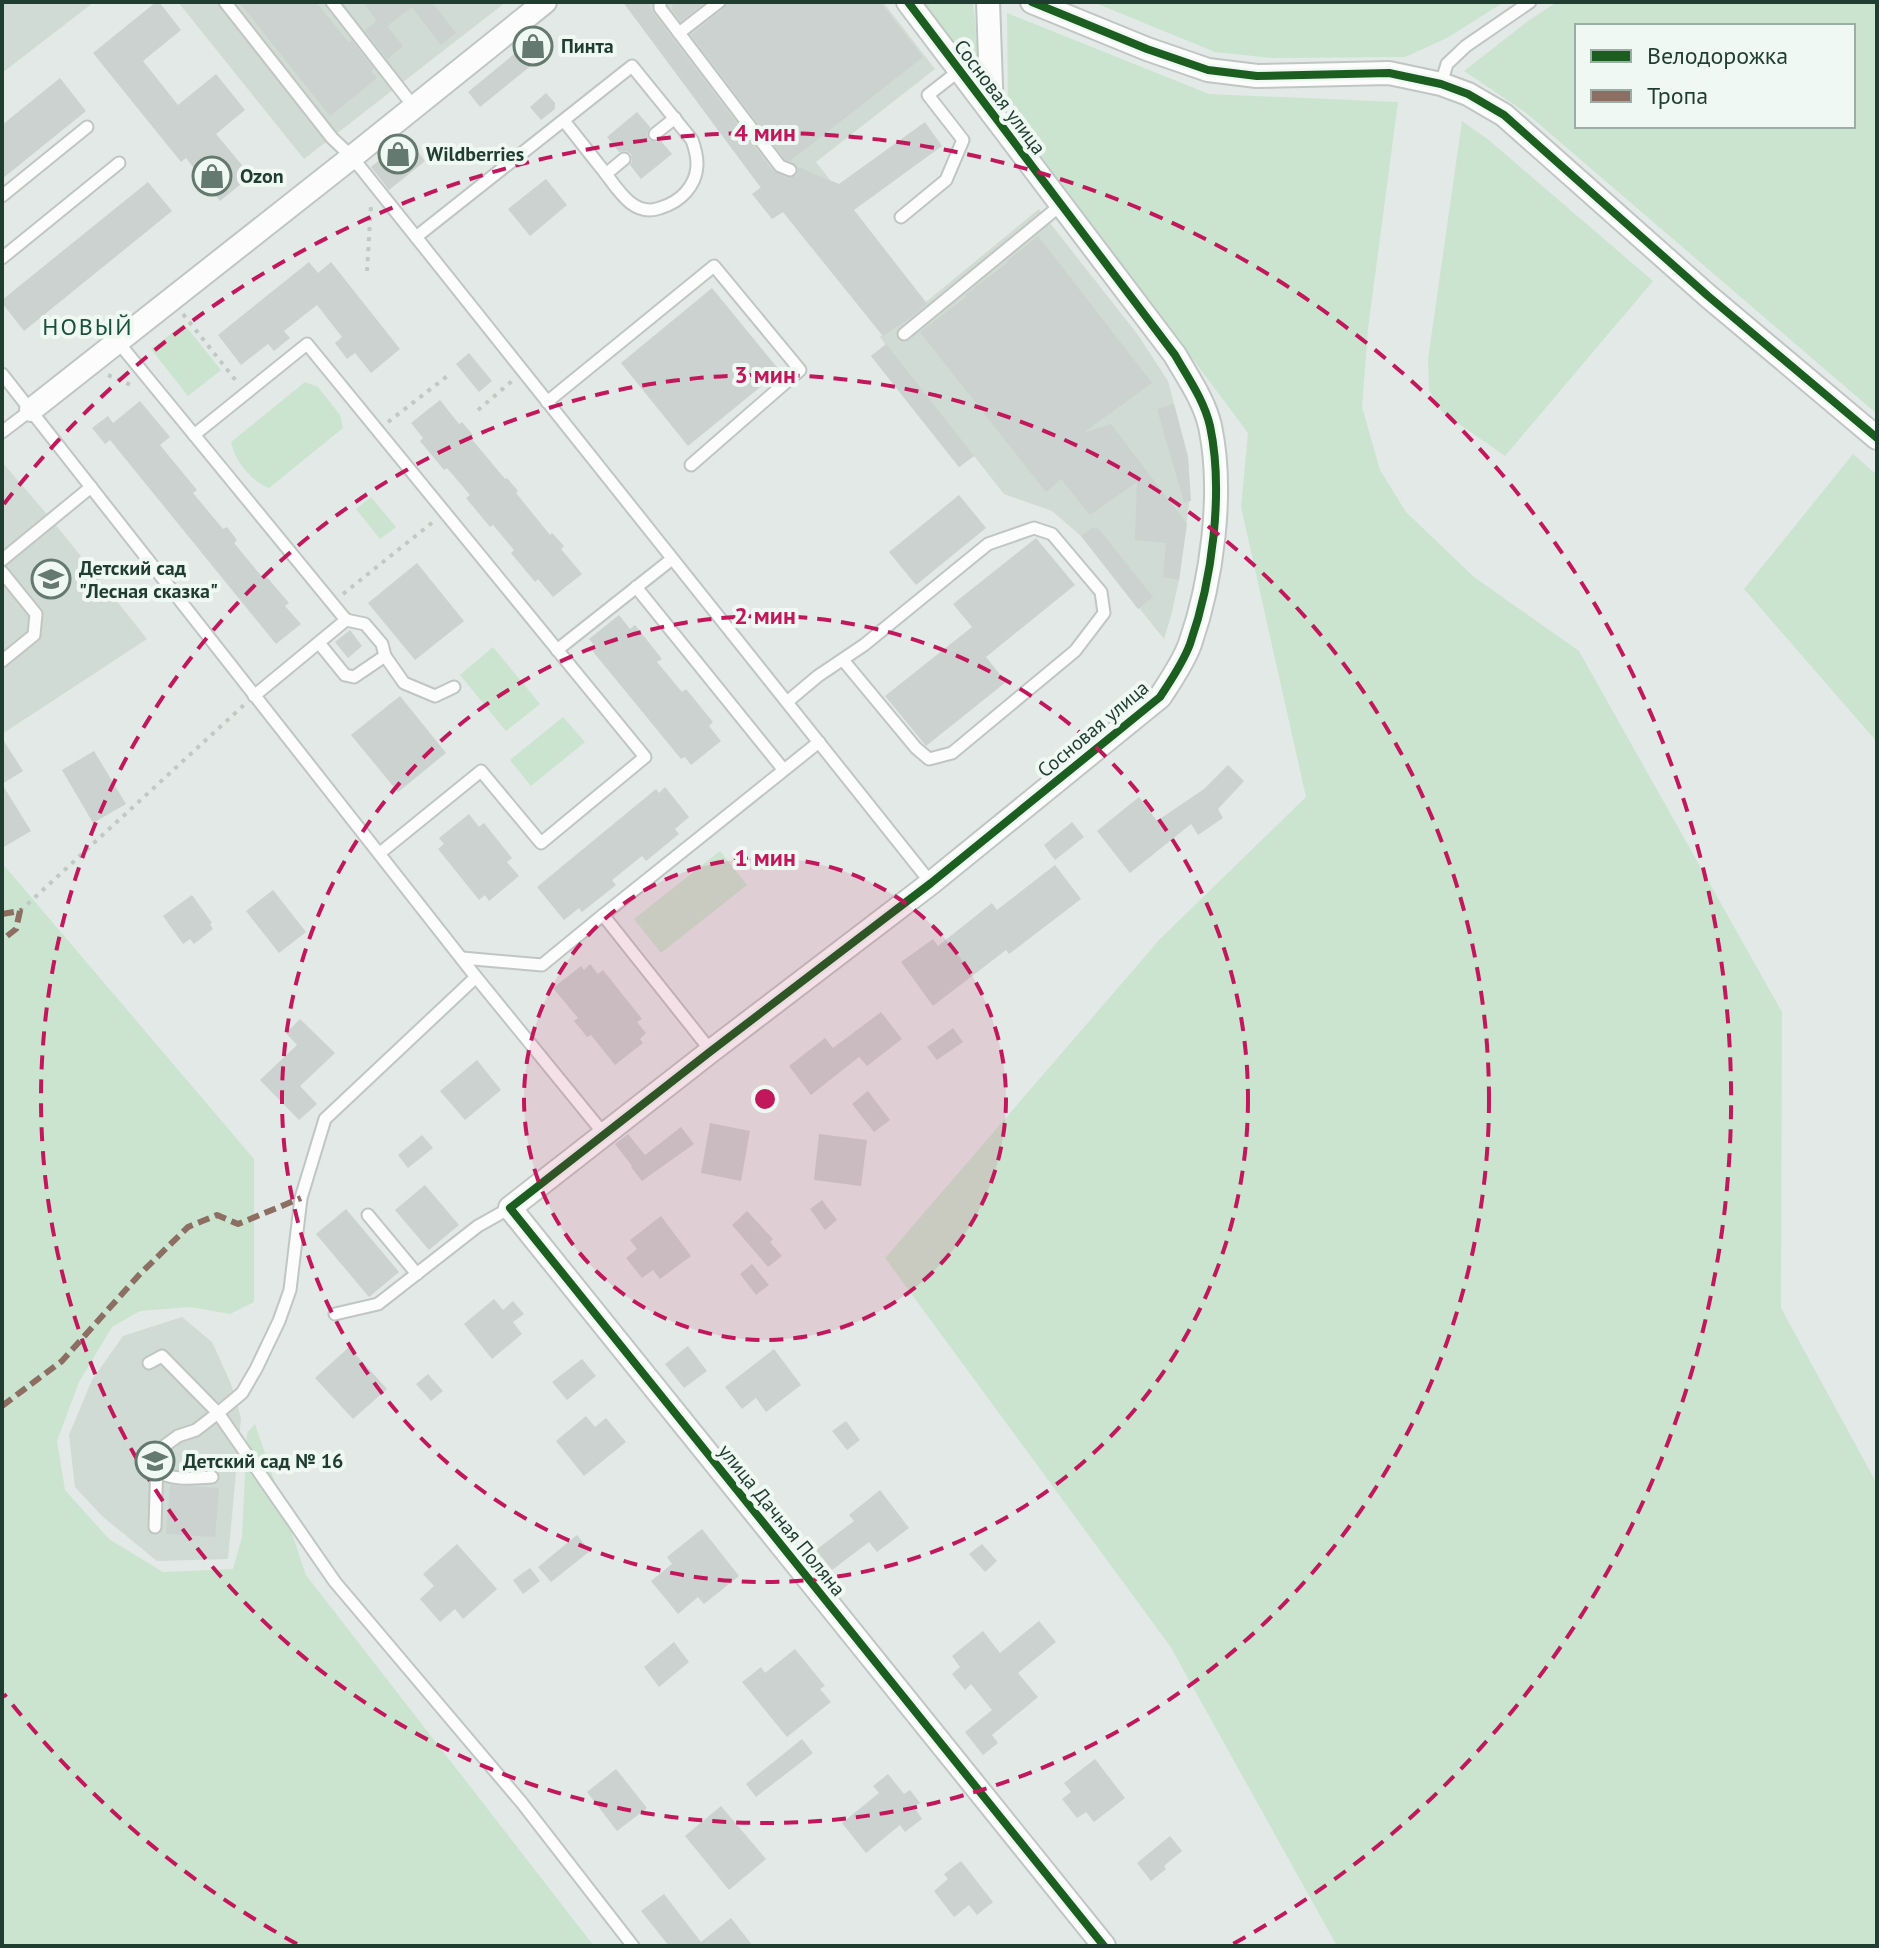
<svg xmlns="http://www.w3.org/2000/svg" width="1879" height="1948" font-family="'PT Sans',sans-serif">
<style>
.built{fill:#d0dbd5}
.green{fill:#cbe4cf;fill-rule:evenodd}
.building{fill:#cbd2cf}
.lines{fill:none;stroke-linecap:round;stroke-linejoin:round}
.service-casing{stroke:#c0c6c3;stroke-width:15}
.minor-casing{stroke:#c0c6c3;stroke-width:26}
.path{stroke:#c0c9c4;stroke-width:4;stroke-dasharray:4 6;stroke-linecap:butt}
.service{stroke:#fbfcfb;stroke-width:11}
.minor{stroke:#fbfcfb;stroke-width:22}
.quiet{stroke:#8d6e63;stroke-width:6;stroke-dasharray:12 6;stroke-linecap:butt}
.cycleway-casing{stroke:#f0f8f3;stroke-width:13}
.cycleway{stroke:#1b5e20;stroke-width:8}
.ring{fill:none;stroke:#c2185b;stroke-width:4;stroke-dasharray:14 10}
.labels{text-anchor:middle;stroke-width:8;stroke-linejoin:round;paint-order:stroke}
.poi-label{font-size:20px;font-weight:bold;fill:#1f3d31;stroke:#f0f8f3;text-anchor:start}
.street-label{font-size:20px;fill:#1f3d31;stroke:#f0f8f3}
.quarter-label{font-size:24px;letter-spacing:2px;fill:#1a513c;stroke:#f0f8f3}
.centre{fill:#c2185b;stroke:#f0f8f3;stroke-width:4}
.ring-label{font-size:24px;text-anchor:middle;font-weight:bold;fill:#c2185b;stroke:#f0f8f3;stroke-width:8;stroke-linejoin:round;paint-order:stroke}
</style>
<rect width="100%" height="100%" fill="#e3e9e6"/>
<g class="built">
<path d="M2,2H94L2,73Z"/>
<path d="M178,2H506L304,159Z"/>
<path d="M623,2H883L935,69L816,162L926,302L1039,209L1138,335L1168,381L1188,457L1190,496L1179,580L1171,616L1164,639L1081,536L1052,511L1004,494L974,456L959,467L871,356L886,345L880,337L882,335L783,212L752,194L761,187Z"/>
<path d="M2,462L51,519L147,639L2,734Z"/>
<path d="M182,1317L212,1342L231,1384L241,1418L228,1559L157,1561L102,1516L75,1487L69,1435L92,1380L123,1336Z"/>
</g>
<g class="green">
<path d="M917,2H973L982,90Z"/>
<path d="M1093,2H1504L1447,38L1405,57L1273,58L1215,52Z"/>
<path d="M1557,2H1877V414L1525,112L1464,71L1528,21ZM1577,26H1853V126H1577Z"/>
<path d="M1007,13L1209,94L1398,102L1368,329L1362,407L1380,470L1406,512L1474,577L1579,651L1782,1012L1781,1308L1877,1484V1946H1337L1170,1646L885,1258L1160,939L1306,797L1241,507L1248,433L1008,112Z"/>
<path d="M1462,121L1490,141L1653,281L1505,456L1442,412L1429,390L1428,359Z"/>
<path d="M184,324L221,370L188,396L151,349Z"/>
<path d="M305,382L318,387L340,415L343,428L269,488C251,481 235,461 231,442Z"/>
<path d="M1853,454L1877,475V742L1744,589Z"/>
<path d="M371,497L396,527L380,539L356,509Z"/>
<path d="M493,647L540,704L506,731L460,675Z"/>
<path d="M563,717L585,742L531,786L510,760Z"/>
<path d="M720,851L747,885L661,953L634,919Z"/>
<path d="M2,863L254,1159V1302L230,1314L190,1307L140,1311L112,1327L79,1382L57,1441L65,1490L109,1539L163,1572L233,1569L242,1537L247,1433L255,1424L306,1575L594,1946H2Z"/>
</g>
<g class="building">
<path d="M156,2H159L181,30L143,61L178,105L216,74L245,110L216,134L251,176L220,201L186,158L181,162L93,53Z"/>
<path d="M239,2H316L349,43L351,40L374,69L371,71L377,78L330,116Z"/>
<path d="M363,2H432L456,33L441,45L412,7L387,26L403,46L387,59L365,30L377,21Z"/>
<path d="M623,2H647L653,13L773,171L787,178L796,176L798,172V167L839,184L925,122L942,146L854,210L927,304L909,319L883,336L783,212L772,219L752,194L761,188Z"/>
<path d="M673,2H705L681,21L672,10Z"/>
<path d="M727,2H880L923,57L790,161L785,159L691,35L724,9Z"/>
<path d="M541,32L554,47L480,107L468,92Z"/>
<path d="M60,78L86,111L2,179V125Z"/>
<path d="M546,93L555,103V109L541,120L530,107Z"/>
<path d="M637,112L650,127L647,134L649,140L656,142L660,140L672,154L641,179L630,165L632,161L631,154L626,151L619,152L607,137Z"/>
<path d="M407,138L425,161L389,190L371,167Z"/>
<path d="M546,179L567,205L530,236L508,209Z"/>
<path d="M148,182L172,211L24,331L2,303V300Z"/>
<path d="M1038,236L1152,383L1083,433L1111,424L1187,524L1179,580L1163,577L1166,543L1135,540L1137,482L1090,515L1061,479L1046,492L920,332L966,297L965,295L1008,262L1007,261Z"/>
<path d="M309,262L318,273L331,262L400,349L371,373L355,353L347,359L335,343L342,337L317,305L284,331L290,338L274,351L268,344L241,365L218,335Z"/>
<path d="M712,288L780,371L688,446L621,363Z"/>
<path d="M886,344L974,456L959,467L871,356Z"/>
<path d="M469,353L492,381L479,392L456,364Z"/>
<path d="M440,400L459,424L462,422L473,435L470,437L505,479L507,478L518,491L516,493L550,535L552,533L564,546L561,549L582,574L553,597L538,579L535,582L511,553L514,550L493,525L490,527L466,498L470,495L447,468L444,470L420,441L423,438L411,423Z"/>
<path d="M140,401L170,437L160,445L197,490L193,493L223,529L227,527L237,540L234,543L263,578L266,576L289,603L285,606L301,624L276,644L110,440L105,444L92,428L108,416L113,423Z"/>
<path d="M1174,404L1188,457L1191,501L1184,502L1157,409Z"/>
<path d="M959,495L986,528L916,585L889,552Z"/>
<path d="M1092,528H1098L1153,597L1138,609L1081,536Z"/>
<path d="M1036,538L1075,585L986,657L1006,682L926,746L885,696L972,627L953,604Z"/>
<path d="M417,563L464,621L415,660L368,603Z"/>
<path d="M619,615L630,629L635,625L662,659L657,662L682,692L686,689L713,722L709,726L721,741L691,765L685,757L681,759L590,648L594,645L589,639Z"/>
<path d="M350,630L362,646L348,658L335,642Z"/>
<path d="M400,696L446,753L398,792L351,735Z"/>
<path d="M2,738L23,771L2,784Z"/>
<path d="M94,751L126,804L93,823L62,770Z"/>
<path d="M1228,765L1244,781L1218,809L1223,818L1198,835L1191,824L1130,873L1097,831L1139,797L1157,821L1204,789Z"/>
<path d="M2,784L31,831L2,848Z"/>
<path d="M665,787L689,817L675,829L679,834L646,861L642,856L612,880L616,885L582,912L579,908L564,920L537,887L656,789L659,793Z"/>
<path d="M469,814L479,827L484,823L512,858L507,862L519,876L489,901L485,895L479,900L438,849L444,844L439,838Z"/>
<path d="M1072,822L1084,837L1055,860L1044,845Z"/>
<path d="M1055,865L1081,899L1009,954L1006,950L933,1006L901,962L933,939L938,946L992,903L997,910Z"/>
<path d="M273,890L306,932L279,953L246,911Z"/>
<path d="M192,895L212,923L210,924L213,929L194,944L190,939L183,944L163,916Z"/>
<path d="M590,964L598,974L603,970L642,1019L637,1022L646,1033L640,1039L643,1043L615,1065L591,1035L587,1037L574,1021L578,1018L553,988L581,966L584,970Z"/>
<path d="M881,1012L902,1039L867,1066L859,1057L811,1095L789,1066L825,1038L833,1048Z"/>
<path d="M300,1019L335,1053L300,1086L317,1104L299,1120L260,1080L297,1045L286,1033Z"/>
<path d="M953,1028L963,1042L937,1060L927,1047Z"/>
<path d="M477,1060L501,1090L465,1120L440,1091Z"/>
<path d="M868,1091L890,1120L874,1132L852,1104Z"/>
<path d="M710,1123L750,1131L741,1181L701,1173Z"/>
<path d="M681,1127L694,1144L642,1181L631,1167L632,1166L615,1144L628,1134L645,1155Z"/>
<path d="M819,1134L867,1140L861,1186L814,1180Z"/>
<path d="M422,1135L433,1148L408,1168L398,1155Z"/>
<path d="M425,1185L459,1225L429,1250L395,1210Z"/>
<path d="M822,1200L837,1220L825,1230L810,1209Z"/>
<path d="M346,1209L399,1272L369,1297L316,1234Z"/>
<path d="M747,1211L773,1239L770,1242L782,1256L768,1267L732,1225Z"/>
<path d="M661,1216L691,1256L660,1279L653,1270L642,1278L626,1258L637,1249L630,1240Z"/>
<path d="M752,1264L769,1285L756,1295L740,1274Z"/>
<path d="M494,1299L503,1310L513,1301L524,1314L513,1322L522,1334L492,1359L464,1324Z"/>
<path d="M688,1346L707,1371L684,1388L665,1364Z"/>
<path d="M349,1347L387,1389L353,1419L315,1378Z"/>
<path d="M774,1349L801,1385L766,1412L756,1398L742,1409L725,1387Z"/>
<path d="M582,1359L596,1376L567,1400L552,1382Z"/>
<path d="M428,1374L443,1391L431,1401L416,1384Z"/>
<path d="M586,1416L595,1427L606,1418L626,1442L584,1476L556,1441Z"/>
<path d="M846,1421L860,1440L847,1450L832,1431Z"/>
<path d="M170,1485L219,1488L215,1537L166,1534Z"/>
<path d="M880,1490L909,1528L877,1552L869,1542L832,1570L816,1550L854,1521L849,1515Z"/>
<path d="M702,1529L739,1576L704,1604L698,1597L678,1614L651,1581L672,1564L667,1557Z"/>
<path d="M577,1535L590,1551L551,1582L538,1567Z"/>
<path d="M457,1544L497,1589L463,1619L455,1609L440,1622L420,1599L434,1586L423,1574Z"/>
<path d="M982,1544L997,1561L985,1572L969,1554Z"/>
<path d="M530,1568L540,1581L523,1594L513,1580Z"/>
<path d="M1039,1621L1056,1642L1018,1673L1038,1697L992,1735L998,1743L983,1755L965,1732L992,1710L971,1684L965,1690L952,1674L960,1667L952,1656L983,1631L1000,1653Z"/>
<path d="M674,1642L689,1662L659,1687L644,1667Z"/>
<path d="M795,1649L825,1686L820,1689L831,1702L787,1737L742,1682L761,1667L765,1673Z"/>
<path d="M802,1739L813,1753L756,1797L746,1784Z"/>
<path d="M1095,1759L1125,1798L1094,1822L1086,1812L1077,1818L1062,1799L1071,1792L1064,1783Z"/>
<path d="M616,1769L647,1808L617,1831L587,1792Z"/>
<path d="M888,1774L904,1794L910,1790L920,1803L914,1807L922,1819L905,1832L900,1825L866,1853L842,1823L879,1793L873,1786Z"/>
<path d="M721,1806L766,1859L729,1890L685,1836Z"/>
<path d="M1170,1836L1182,1851L1164,1866L1166,1869L1151,1881L1137,1863Z"/>
<path d="M961,1861L993,1902L977,1915L969,1905L954,1917L934,1891L948,1879L944,1874Z"/>
<path d="M664,1894L701,1942L731,1918L753,1946H669L641,1911Z"/>
</g>
<g class="lines">
<g class="service-casing">
<g id="service">
<path d="M225,2L332,138L352,157L416,237L931,883"/>
<path d="M332,2L414,107"/>
<path d="M660,2V8L780,166L790,170"/>
<path d="M679,33L719,2"/>
<path d="M1441,84L1447,64L1466,46L1530,2"/>
<path d="M655,134L675,118"/>
<path d="M606,174L624,159"/>
<path d="M2,196L87,127"/>
<path d="M901,217L946,180L963,140L928,95L960,70"/>
<path d="M416,237L632,66L692,140C699,159 700,176 686,192C679,200 670,205 660,208C633,218 617,188 603,170C590,154 577,137 564,121"/>
<path d="M2,258L119,163"/>
<path d="M904,334L1062,204"/>
<path d="M118,342L346,620L254,696"/>
<path d="M2,374L476,977L604,1134"/>
<path d="M547,402L714,266L800,370L691,465"/>
<path d="M2,432L31,410"/>
<path d="M194,435L307,344L645,757L541,843L481,771L380,853"/>
<path d="M2,560L91,487"/>
<path d="M2,572L36,614L34,635L2,661"/>
<path d="M636,587L783,769"/>
<path d="M346,620L365,624L382,644L385,656L404,683L435,696L454,687"/>
<path d="M319,643L345,675L354,677L385,656"/>
<path d="M557,650L672,559"/>
<path d="M787,702L818,676L864,645L988,544L1034,528L1052,534L1101,592L1104,613L1075,651L952,753L929,759L916,748L843,660"/>
<path d="M462,958L542,965L603,915"/>
<path d="M476,977L325,1119L301,1198L290,1290L279,1321L256,1369L242,1393L218,1413L335,1582L522,1803L633,1946"/>
<path d="M711,1051L603,915L819,742"/>
<path d="M368,1215L417,1274"/>
<path d="M335,1314L378,1304L478,1226L510,1208"/>
<path d="M149,1363L162,1356L218,1413L196,1430L178,1436L163,1447L157,1459L155,1527"/>
<path d="M156,1471C174,1481 193,1478 212,1477"/>
</g>
</g>
<g class="minor-casing">
<g id="minor">
<path d="M908,2L1175,355C1188,378 1204,400 1210,426C1224,492 1212,581 1190,644C1183,663 1171,680 1160,697L931,883L711,1051L510,1208L1104,1946"/>
<path d="M988,2L992,113"/>
<path d="M1032,2L1147,49L1208,70L1257,76L1389,73L1441,84L1468,94L1504,115L1708,296L1877,438"/>
<path d="M31,410L352,157L545,2"/>
</g>
</g>
<g class="path">
<path d="M367,271L371,205"/>
<path d="M183,314L237,382"/>
<path d="M108,375L133,386"/>
<path d="M478,410L512,381"/>
<path d="M388,422L450,374"/>
<path d="M343,594L433,522"/>
<path d="M20,911L245,704"/>
</g>
<use href="#service" class="service"/>
<use href="#minor" class="minor"/>
<g class="quiet">
<path d="M2,914L20,911L16,929L2,940"/>
<path d="M2,1406L62,1361L139,1275L188,1227L217,1215L238,1224L301,1198"/>
</g>
<g class="cycleway-casing">
<g id="cycleway">
<path d="M908,2L1175,355C1188,378 1204,400 1210,426C1224,492 1212,581 1190,644C1183,663 1171,680 1160,697L931,883L711,1051L510,1208L1104,1946"/>
<path d="M1032,2L1147,49L1208,70L1257,76L1389,73L1441,84L1468,94L1504,115L1708,296L1877,438"/>
</g>
</g>
<use href="#cycleway" class="cycleway"/>
</g>
<circle cx="765" cy="1099" r="241" fill="#c2185b" fill-opacity=".12"/>
<g class="ring">
<circle cx="765" cy="1099" r="241"/>
<circle cx="765" cy="1099" r="483"/>
<circle cx="765" cy="1099" r="724"/>
<path d="M297 1944A966 966 0 0 1 4 1694M4 504A966 966 0 1 1 1233 1944"/>
</g>
<defs>
<g id="shop-ring" transform="scale(2)"><circle r="9.5" fill="#f0f8f3" stroke="#647970" stroke-width="1.5"/><path d="M-5-2.5h2.3a2.7 3.5 0 0 1 5.4 0H5L5.5 6h-11ZM-1.5-2.5h3a1.5 2.3 0 0 0-3 0Z" fill="#647970"/></g>
<g id="school-ring" transform="scale(2)"><circle r="9.5" fill="#f0f8f3" stroke="#647970" stroke-width="1.5"/><path d="M0-5L7-2L0 1L-7-2ZM-4 1L0 2.5L4 1V4Q0 6-4 4Z" fill="#647970"/></g>
</defs>
<g fill-rule="evenodd">
<use href="#shop-ring" x="533" y="46"/>
<use href="#shop-ring" x="398" y="154"/>
<use href="#shop-ring" x="212" y="176"/>
<use href="#school-ring" x="51" y="579"/>
<use href="#school-ring" x="155" y="1461"/>
</g>
<g class="labels">
<g class="poi-label">
<text x="561" y="53">Пинта</text>
<text x="426" y="161">Wildberries</text>
<text x="240" y="183">Ozon</text>
<text x="79" y="575">Детский сад<tspan x="79" dy="23">"Лесная сказка"</tspan></text>
<text x="183" y="1468">Детский сад № 16</text>
</g>
<g class="street-label">
<text transform="translate(1000 97) rotate(53)" y="7">Сосновая улица</text>
<text transform="translate(1093 729) rotate(-40)" y="7">Сосновая улица</text>
<text transform="translate(782 1520) rotate(51)" y="7">улица Дачная Поляна</text>
</g>
<g class="quarter-label">
<text x="88" y="335">НОВЫЙ</text>
</g>
</g>
<circle cx="765" cy="1099" r="12" class="centre"/>
<g class="ring-label">
<text x="765" y="141">4 мин</text>
<text x="765" y="383">3 мин</text>
<text x="765" y="624">2 мин</text>
<text x="765" y="866">1 мин</text>
</g>
<rect width="1879" height="1948" fill="none" stroke="#1f3d31" stroke-width="8"/>
<rect x="1575" y="24" width="280" height="104" fill="#f0f8f3" stroke="#9cada5" stroke-width="2"/>
<rect x="1591" y="50" width="40" height="12" fill="#1b5e20" stroke="#9cada5" stroke-width="2"/>
<text x="1647" y="64" font-size="24" fill="#1f3d31">Велодорожка</text>
<rect x="1591" y="90" width="40" height="12" fill="#8d6e63" stroke="#9cada5" stroke-width="2"/>
<text x="1647" y="104" font-size="24" fill="#1f3d31">Тропа</text>
</svg>
